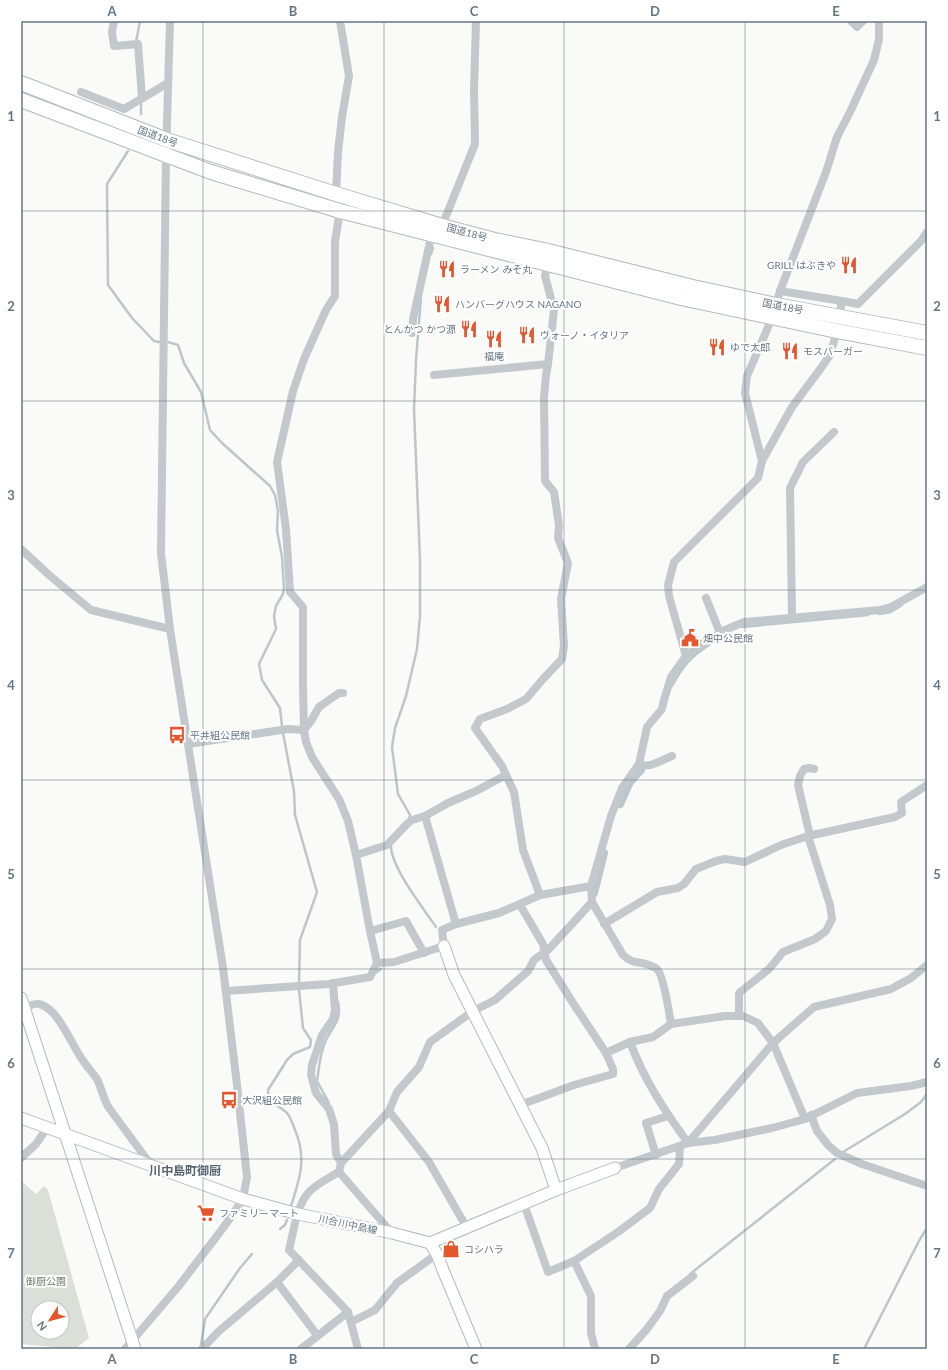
<svg xmlns="http://www.w3.org/2000/svg" width="948" height="1370" font-family="Lato,'Noto Sans JP',sans-serif">
<style>
.green{fill:#dadfd7;fill-rule:evenodd}
.lines{fill:none;stroke-linecap:round;stroke-linejoin:round}
.stream{stroke:#bbc7cb;stroke-width:2.5}
.canal{stroke:#bbc7cb;stroke-width:8}
.secondary-casing{stroke:#b3babf;stroke-width:13}
.highway-casing{stroke:#b4b9bd;stroke-width:16}
.street{stroke:#c3c8cc;stroke-width:8}
.secondary{stroke:#fff;stroke-width:11}
.highway{stroke:#fff;stroke-width:14}
.grid{fill:none;stroke:#657683;stroke-width:1;stroke-opacity:0.55}
.labels{text-anchor:middle;stroke-width:4;stroke-linejoin:round;paint-order:stroke}
.street-label{font-size:10px;fill:#657683;stroke:#fff}
.poi-label{font-size:10px;fill:#657683;stroke:#fff;text-anchor:start}
.park-label{font-size:10px;fill:#687a64;stroke:#fff}
.quarter-label{font-size:12px;font-weight:bold;fill:#57646e;stroke:#fff}
.neatline{fill:none;stroke:#657683;stroke-width:1.5}
.grid-label{font-size:13px;text-anchor:middle;font-weight:bold;fill:#657683}
</style>
<rect width="100%" height="100%" fill="#fafaf8"/>
<path class="green" d="M21,1181L36,1194L44,1186L48,1190L89,1338L75,1349L21,1344ZM38,1308H62V1332H38Z"/>
<g class="lines">
<g class="stream">
<path d="M136,42L140,21"/>
<path d="M141,114V103"/>
<path d="M128,151L107,184L108,285L132,318L154,341L159,342"/>
<path d="M431,254L433,248"/>
<path d="M168,342L178,345L184,363L201,392L210,430L222,443L270,486L275,495L278,511L277,530L282,557L284,588L283,594L276,606L274,616L276,629L259,664L262,680L280,708L282,726"/>
<path d="M879,614L891,612L902,605"/>
<path d="M742,627L868,615"/>
<path d="M672,686C687,657 699,651 725,635"/>
<path d="M283,733L294,791L295,815L317,892L300,940L299,984"/>
<path d="M409,819L410,815L398,794L392,747L395,728L406,696L417,649L420,616V560L414,409L416,360L421,297"/>
<path d="M391,844C389,865 424,909 436,927"/>
<path d="M374,974L381,969"/>
<path d="M329,1103L317,1081C319,1068 320,1052 326,1040C333,1025 342,1021 338,1002"/>
<path d="M843,1152L905,1114L921,1102L927,1094"/>
<path d="M291,1206C300,1178 307,1158 295,1130C293,1124 291,1118 287,1113C279,1105 268,1103 268,1090L287,1060L293,1054L310,1047L311,1040L303,1028L299,990"/>
<path d="M280,1229L285,1225L287,1220"/>
<path d="M690,1274L835,1159"/>
<path d="M201,1345L205,1319L240,1268L252,1254"/>
<path d="M864,1349L920,1239L927,1228"/>
</g>
<g class="canal">
<path d="M620,804L630,782L641,770"/>
<path d="M594,893L604,853"/>
</g>
<g class="secondary-casing">
<g id="secondary">
<path d="M444,946L454,975L542,1148L556,1190"/>
<path d="M21,998L135,1349"/>
<path d="M21,1118L243,1199L298,1214L392,1233L430,1243L437,1254L443,1270L476,1349"/>
<path d="M430,1243L556,1190L615,1168"/>
</g>
</g>
<g class="highway-casing">
<g id="highway">
<path d="M21,83L167,140L336,194L442,226L495,240L544,250L693,287L776,305L927,333"/>
<path d="M21,100L211,172L340,211L681,298L837,331L927,348"/>
</g>
</g>
<g class="street">
<path d="M114,21L112,32L114,46L138,44L142,98"/>
<path d="M851,21L857,27L863,21"/>
<path d="M81,92L124,109L168,83"/>
<path d="M336,194L338,152L342,117L349,76L340,21"/>
<path d="M442,226L475,144L474,89L476,21"/>
<path d="M780,291L842,301"/>
<path d="M839,317L842,301L858,304L921,241L927,232"/>
<path d="M412,333L413,319L432,233"/>
<path d="M434,375L548,364L554,310L545,276L548,265"/>
<path d="M762,461L792,407L821,368L830,355L837,331"/>
<path d="M21,549L49,575L91,610L170,629"/>
<path d="M706,598L720,633"/>
<path d="M792,617L790,488L803,462L834,432"/>
<path d="M686,656L669,596L668,585L674,562L758,478L762,461L745,393L747,376L772,318L780,291L826,172L837,137L850,112L874,60L879,39V21"/>
<path d="M304,730L311,721L319,707L339,693H343"/>
<path d="M188,744L288,729L304,730"/>
<path d="M639,764C649,769 662,760 672,756"/>
<path d="M506,775L514,792L523,850L540,895"/>
<path d="M425,816L456,924"/>
<path d="M810,836L798,785L800,776L804,769L809,768L814,769"/>
<path d="M356,855L387,845L407,824L412,820L425,816L448,803L476,791L506,775L502,766L475,728L480,719L507,709L526,699L543,679L562,659L564,646L561,599L568,563L558,538L559,525L554,492L545,481L544,398L546,375L548,364"/>
<path d="M520,905L543,944L546,960L573,1003L606,1053L613,1069V1074L574,1085L520,1105"/>
<path d="M604,924L657,892L678,888L684,884L696,869L716,861L725,859L745,862L781,845L808,836L895,817L902,813L901,802L927,785"/>
<path d="M370,931L406,921L424,953"/>
<path d="M377,963L394,962L444,946L442,930L456,924L499,913L540,895L591,886"/>
<path d="M333,983L335,1011L333,1019L322,1035L312,1065L311,1075L316,1093L329,1109L334,1124L336,1154L341,1163"/>
<path d="M226,991L329,984L370,977L377,963L370,931L356,855L348,821L339,799L312,757L306,742L304,730L303,685V607L290,592L286,529L277,462L293,391L304,359L326,310L335,296V241L340,211"/>
<path d="M21,1008C26,1007 34,1003 39,1004C59,1008 72,1047 84,1062C88,1068 93,1073 97,1079C102,1089 103,1099 109,1108L151,1165"/>
<path d="M739,1016V993L769,969L783,952L815,939L826,931L832,919L830,905L808,836"/>
<path d="M671,1024C669,1012 664,976 657,969C655,967 651,966 649,965C638,961 632,964 623,955L592,902L591,886L611,816L622,788L639,764L647,727L662,709L664,700L671,677L686,656L700,645L725,630L744,622L880,610L891,607L927,587"/>
<path d="M630,1042C644,1080 665,1111 688,1143"/>
<path d="M606,1053L630,1042L653,1037L671,1024L725,1016H743L758,1023L773,1043L805,1119"/>
<path d="M389,1111L429,1162L467,1228"/>
<path d="M811,1115L817,1131L828,1145L837,1153L862,1164L927,1186"/>
<path d="M688,1143L773,1043L814,1007L891,989L911,978L927,965"/>
<path d="M656,1155L646,1123L668,1116"/>
<path d="M21,1158L36,1144L47,1128"/>
<path d="M615,1168L688,1143L715,1140L772,1128L805,1119L857,1093L911,1086L927,1082"/>
<path d="M339,1172L392,1233"/>
<path d="M524,1204L548,1272L574,1261L618,1232L650,1208L659,1189L679,1164L680,1147"/>
<path d="M574,1261L591,1296V1333L595,1349"/>
<path d="M277,1282L317,1335"/>
<path d="M351,1322L375,1310L397,1283L437,1254"/>
<path d="M125,1349L178,1287L226,1224L243,1199L247,1177L237,1085L223,968L170,629L161,553L166,156L170,21"/>
<path d="M202,1349L218,1332L277,1282L299,1260"/>
<path d="M301,1349L348,1312"/>
<path d="M358,1349L348,1312L289,1250C294,1231 296,1205 310,1191C318,1183 329,1178 339,1172L341,1163L389,1111L397,1092L419,1067L430,1042L473,1011L495,1000L528,971L534,960L549,949L592,902"/>
<path d="M629,1349L647,1329L660,1311L667,1296L693,1276"/>
</g>
<use href="#secondary" class="secondary"/>
<use href="#highway" class="highway"/>
</g>
<path class="grid" d="M203,21V1349M384,21V1349M564,21V1349M745,21V1349M21,211H927M21,401H927M21,590H927M21,780H927M21,969H927M21,1159H927"/>
<defs>
<g id="restaurant-bare" transform="scale(1.38)"><path d="M-5-6h1v4h1v-4h1v4h1v-4h1v5L-1.5 .5V6h-2V.5L-5-1ZM5-6V6H3V1.5H1.5Q1.5-4 5-6Z" fill="#e4572e" stroke="#fff" stroke-width="2.5" paint-order="stroke"/></g>
<g id="civic-bare" transform="scale(1.38)"><path d="M-.6-6.5H3V-4.5H.6V-3L4-1V1h2V6H-6V1h2V-1L-.6-3ZM-1.2 2.5V6h2.4V2.5Z" fill="#e4572e" stroke="#fff" stroke-width="2.5" paint-order="stroke"/></g>
<g id="bus-bare" transform="scale(1.38)"><path d="M-5-6H5V4H4V6H2V4H-2V6H-4V4H-5ZM-3.5-4V0h7V-4ZM-3.5 1.2v1.5H-2V1.2ZM2 1.2v1.5H3.5V1.2Z" fill="#e4572e" stroke="#fff" stroke-width="2.5" paint-order="stroke"/></g>
<g id="supermarket-bare" transform="scale(1.38)"><path d="M-6-5.5h2.5l.6 2H6L4.5 2H-2.5L-4.4-4H-6ZM-1.5 3.2a1.3 1.3 0 1 0 .1 0ZM3 3.2a1.3 1.3 0 1 0 .1 0Z" fill="#e4572e" stroke="#fff" stroke-width="2.5" paint-order="stroke"/></g>
<g id="shop-bare" transform="scale(1.38)"><path d="M-5-2.5h2.3a2.7 3.5 0 0 1 5.4 0H5L5.5 6h-11ZM-1.5-2.5h3a1.5 2.3 0 0 0-3 0Z" fill="#e4572e" stroke="#fff" stroke-width="2.5" paint-order="stroke"/></g>
</defs>
<g fill-rule="evenodd">
<use href="#restaurant-bare" x="849" y="265"/>
<use href="#restaurant-bare" x="447" y="269"/>
<use href="#restaurant-bare" x="442" y="304"/>
<use href="#restaurant-bare" x="469" y="329"/>
<use href="#restaurant-bare" x="527" y="335"/>
<use href="#restaurant-bare" x="494" y="339"/>
<use href="#restaurant-bare" x="717" y="347"/>
<use href="#restaurant-bare" x="790" y="351"/>
<use href="#civic-bare" x="690" y="638"/>
<use href="#bus-bare" x="177" y="735"/>
<use href="#bus-bare" x="229" y="1100"/>
<use href="#supermarket-bare" x="206" y="1213"/>
<use href="#shop-bare" x="451" y="1249"/>
</g>
<g class="labels">
<g class="street-label">
<text transform="translate(158 136) rotate(20)" y="4">国道18号</text>
<text transform="translate(467 232) rotate(15)" y="4">国道18号</text>
<text transform="translate(783 306) rotate(11)" y="4">国道18号</text>
<text transform="translate(348 1224) rotate(12)" y="4">川合川中島線</text>
</g>
<g class="poi-label">
<text x="836" y="269" text-anchor="end">GRILL はぶきや</text>
<text x="460" y="273">ラーメン みそ丸</text>
<text x="455" y="308">ハンバーグハウス NAGANO</text>
<text x="456" y="333" text-anchor="end">とんかつ かつ源</text>
<text x="540" y="339">ヴォーノ・イタリア</text>
<text x="730" y="351">ゆで太郎</text>
<text x="803" y="355">モスバーガー</text>
<text x="494" y="360" text-anchor="middle">福庵</text>
<text x="703" y="642">畑中公民館</text>
<text x="190" y="739">平井組公民館</text>
<text x="242" y="1104">大沢組公民館</text>
<text x="219" y="1217">ファミリーマート</text>
<text x="464" y="1253">コシハラ</text>
</g>
<g class="park-label">
<text x="46" y="1285">御厨公園</text>
</g>
<g class="quarter-label">
<text x="185" y="1175">川中島町御厨</text>
</g>
</g>
<rect width="948" height="1370" fill="none" stroke="#ffffff" stroke-width="44"/>
<g transform="translate(50 1320) rotate(234)"><circle r="19" fill="#ffffff" stroke="#c1c8cd"/>
<path d="M0-3L7 15L0 10L-7 15Z" fill="#e4572e"/>
<text y="-6" font-size="11" font-weight="bold" text-anchor="middle" fill="#657683">N</text>
</g>
<rect x="22" y="22" width="904" height="1326" class="neatline"/>
<g class="grid-label">
<text x="112" y="16">A</text>
<text x="293" y="16">B</text>
<text x="474" y="16">C</text>
<text x="655" y="16">D</text>
<text x="836" y="16">E</text>
<text x="11" y="121">1</text>
<text x="937" y="121">1</text>
<text x="11" y="311">2</text>
<text x="937" y="311">2</text>
<text x="11" y="500">3</text>
<text x="937" y="500">3</text>
<text x="11" y="690">4</text>
<text x="937" y="690">4</text>
<text x="11" y="879">5</text>
<text x="937" y="879">5</text>
<text x="11" y="1068">6</text>
<text x="937" y="1068">6</text>
<text x="11" y="1258">7</text>
<text x="937" y="1258">7</text>
<text x="112" y="1364">A</text>
<text x="293" y="1364">B</text>
<text x="474" y="1364">C</text>
<text x="655" y="1364">D</text>
<text x="836" y="1364">E</text>
</g>
</svg>
